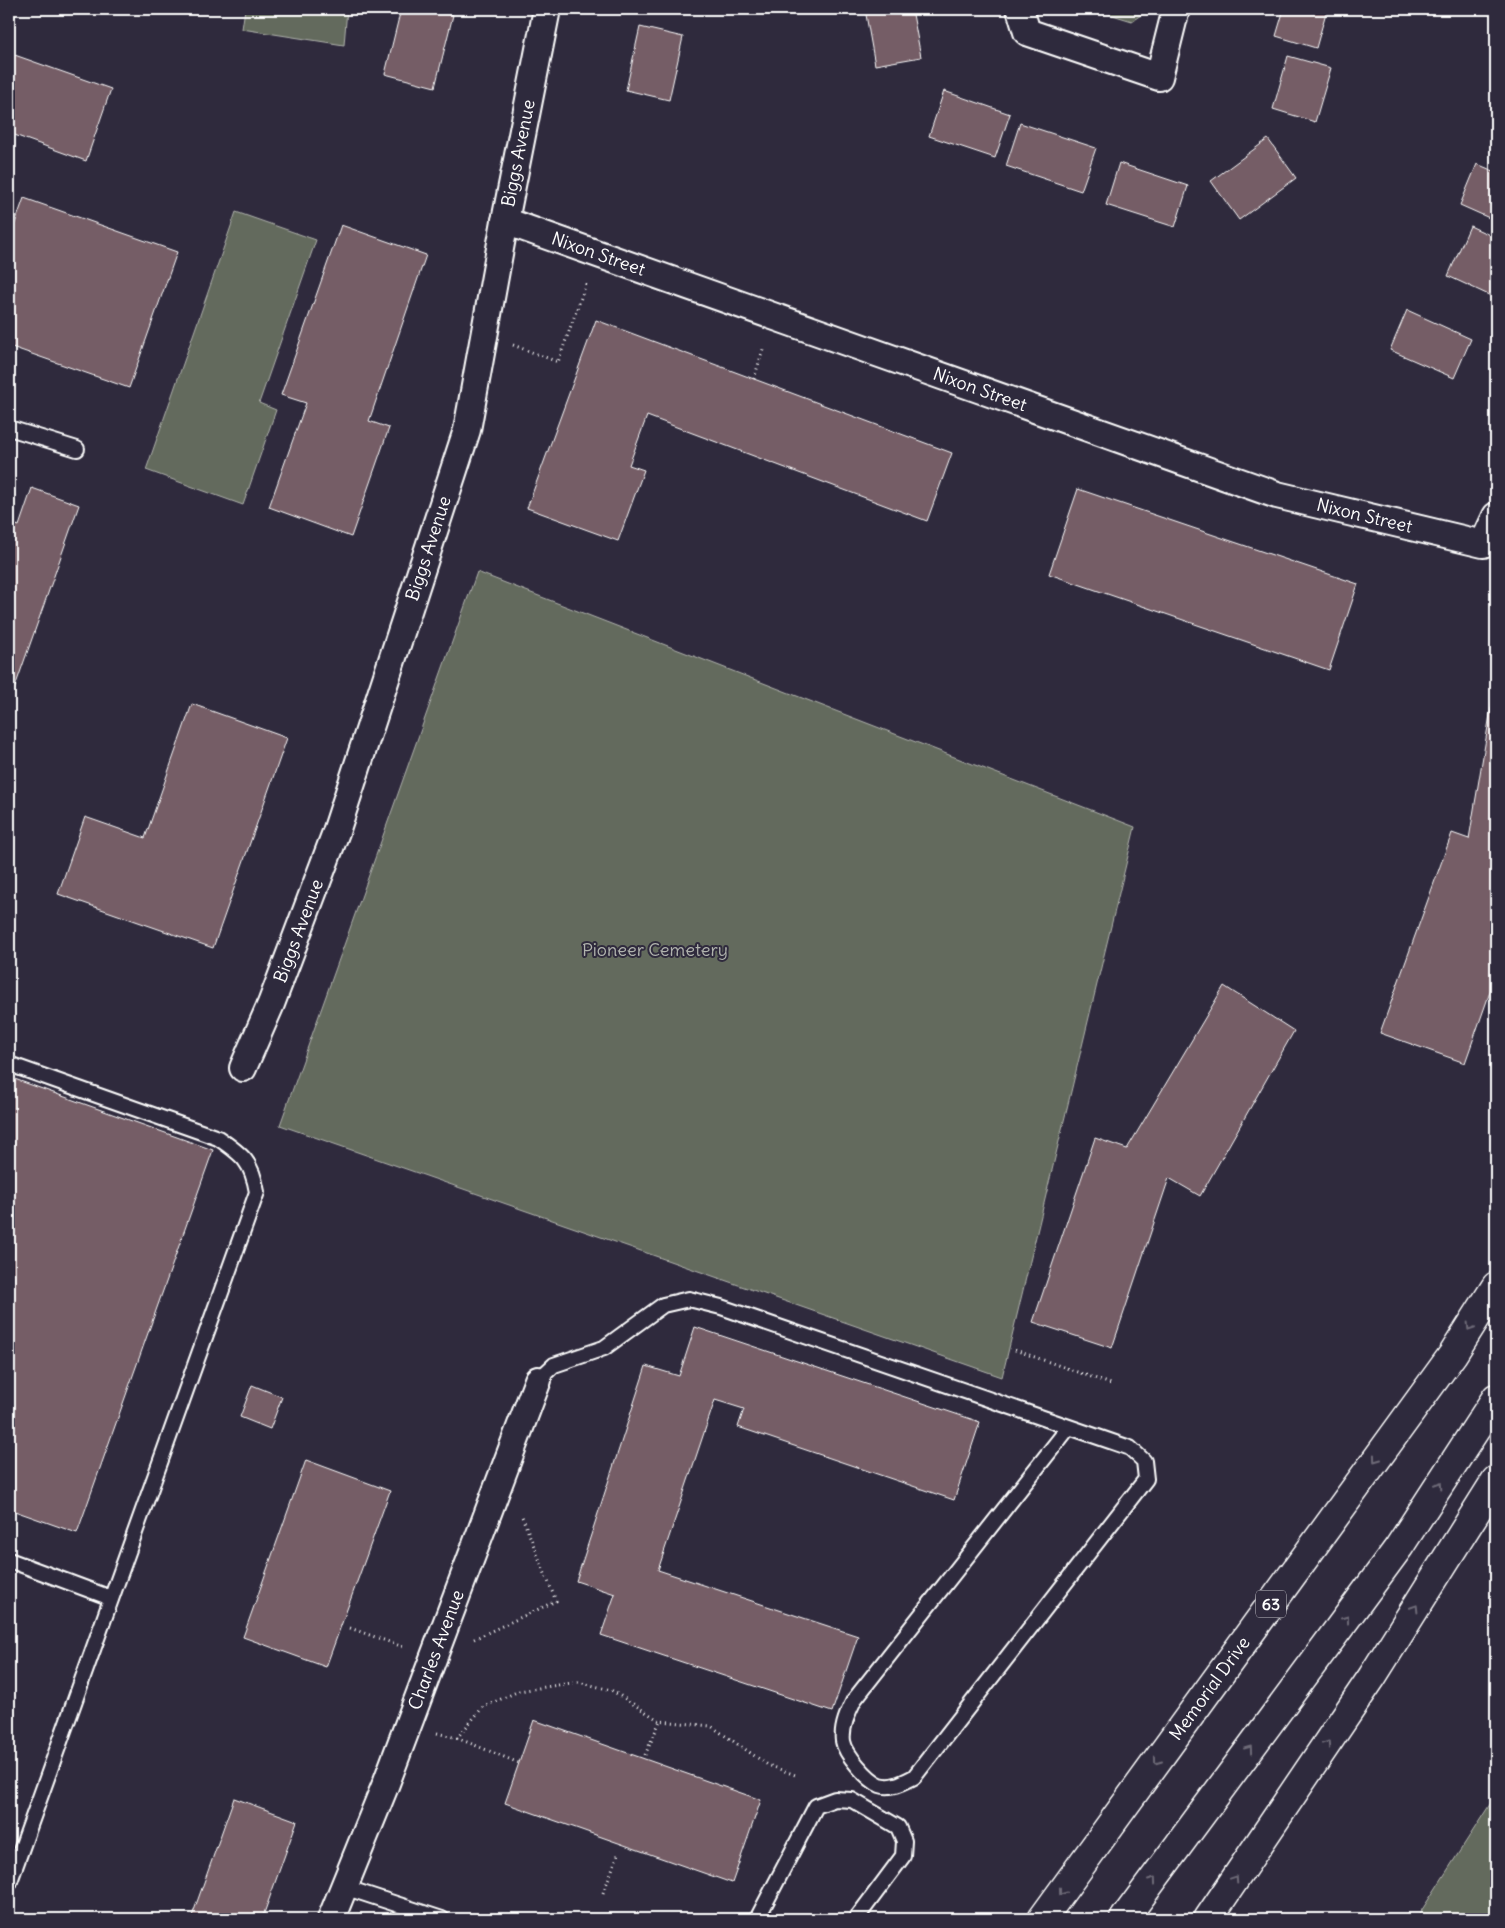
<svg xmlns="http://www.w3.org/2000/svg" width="1505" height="1928" font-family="Delius,sans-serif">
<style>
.green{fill:#636a5d;stroke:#b1b4ae}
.building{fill:#755d66;stroke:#fff}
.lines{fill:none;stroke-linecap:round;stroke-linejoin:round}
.service-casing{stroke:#fff;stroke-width:18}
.minor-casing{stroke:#fff;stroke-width:30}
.motorway-casing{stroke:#fff;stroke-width:31}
.path{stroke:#fff;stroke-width:3;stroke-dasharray:1 4;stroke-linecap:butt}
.service{stroke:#2f2a3d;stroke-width:14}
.minor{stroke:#2f2a3d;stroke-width:26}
.motorway{stroke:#2f2a3d;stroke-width:28}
.oneway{stroke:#6d6a77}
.labels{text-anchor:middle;stroke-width:4;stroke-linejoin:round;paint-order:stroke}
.shield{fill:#2f2a3d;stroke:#c1bfc5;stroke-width:1}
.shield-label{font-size:16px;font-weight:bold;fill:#fff}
.street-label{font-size:18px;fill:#fff;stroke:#2f2a3d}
.park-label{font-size:18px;fill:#b1b4ae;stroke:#2f2a3d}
</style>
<rect width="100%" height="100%" fill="#2f2a3d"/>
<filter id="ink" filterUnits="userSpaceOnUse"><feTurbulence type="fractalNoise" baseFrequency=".02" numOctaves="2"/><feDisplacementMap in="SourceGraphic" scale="10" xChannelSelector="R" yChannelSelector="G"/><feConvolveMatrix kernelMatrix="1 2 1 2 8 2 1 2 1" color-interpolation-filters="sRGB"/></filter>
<g filter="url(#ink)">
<g class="green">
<path d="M245,9H347L344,45L242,29Z"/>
<path d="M1093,9H1150L1132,21Z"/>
<path d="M236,212L316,240L259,403L276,410L243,505L146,470Z"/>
<path d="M477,572L1135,827L1002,1377L280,1125Z"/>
<path d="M1496,1795V1919H1416Z"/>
</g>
<g class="building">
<path d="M401,9H428L453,15L435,87L385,74Z"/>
<path d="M865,9H912L921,57L875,65Z"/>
<path d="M1284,9H1327L1316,48L1276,36Z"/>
<path d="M640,27L683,37L669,100L626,90Z"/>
<path d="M9,53L111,89L86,161L9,133Z"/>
<path d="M1288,56L1331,68L1315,122L1273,109Z"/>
<path d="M944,91L1010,114L995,158L929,136Z"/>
<path d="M1020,123L1096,148L1081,191L1006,166Z"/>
<path d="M1268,139L1296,178L1239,220L1211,181Z"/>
<path d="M1119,163L1188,186L1175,227L1106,205Z"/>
<path d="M1477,164L1496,172V221L1460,205Z"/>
<path d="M24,198L177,252L129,388L9,346V240Z"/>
<path d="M341,225L426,255L369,421L389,428L351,537L269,507L306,403L281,395Z"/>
<path d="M1470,226L1496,238V285L1491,296L1448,276Z"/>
<path d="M1407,310L1471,339L1454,378L1390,350Z"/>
<path d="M596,320L952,453L927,521L647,416L629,465L644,470L618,541L527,508Z"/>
<path d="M32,488L79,505L9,704V522L19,526Z"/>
<path d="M1078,489L1358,584L1329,670L1049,574Z"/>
<path d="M1493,697L1496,698V975L1465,1063L1380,1033L1452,833L1469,839Z"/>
<path d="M192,704L287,738L213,948L58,894L85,817L145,838Z"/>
<path d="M1224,986L1294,1031L1200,1196L1169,1178L1112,1348L1033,1322L1095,1138L1127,1149Z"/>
<path d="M9,1077L213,1150L77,1533L9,1509Z"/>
<path d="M695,1327L980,1422L954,1500L738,1427L744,1409L715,1400L658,1570L858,1636L832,1712L601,1635L615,1594L576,1581L646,1366L679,1376Z"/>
<path d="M252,1385L282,1397L270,1429L240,1417Z"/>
<path d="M306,1460L390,1491L326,1667L243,1637Z"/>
<path d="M534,1720L761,1800L732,1883L505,1803Z"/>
<path d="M234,1798L297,1821L262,1919H191Z"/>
</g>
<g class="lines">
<g class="service-casing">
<g id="service">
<path d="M9,428L77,449"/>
<path d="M9,1064L218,1138C243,1155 252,1162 257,1192L9,1884"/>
<path d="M538,1380L554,1365L604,1348L663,1305L689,1299L721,1307L1130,1448L1144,1461L1146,1479L914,1777C904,1782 892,1789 880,1785C868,1780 845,1754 843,1741C841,1727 848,1712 854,1700L1069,1427"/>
<path d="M9,1560L111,1598"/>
<path d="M344,1887L442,1919"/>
<path d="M757,1919L816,1806L835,1799L852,1800L898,1827L904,1841L903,1856L856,1919"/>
</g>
</g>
<g class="minor-casing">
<g id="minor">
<path d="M1020,9L1027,32L1159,77L1176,9"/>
<path id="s1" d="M505,221L1277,495L1483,544L1496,516"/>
<path id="s2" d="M243,1068L271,1004L336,832L467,430L505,221L547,9"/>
<path id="s3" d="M331,1919L385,1786L538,1380"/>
</g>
</g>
<g class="motorway-casing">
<g id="motorway">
<path id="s4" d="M1042,1919L1453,1354L1496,1286"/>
<path d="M1124,1919L1399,1547L1496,1398"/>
<path d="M1208,1919L1372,1677L1496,1480"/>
</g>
</g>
<g class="path">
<path d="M513,345L558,362L587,281"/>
<path d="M754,379L764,346"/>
<path d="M1015,1350L1111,1384"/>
<path d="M350,1628L406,1648"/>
<path d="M474,1639L556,1601L521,1514"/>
<path d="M437,1733L457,1738L483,1707L519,1691L578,1682L611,1690L660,1721L711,1726L768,1765L798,1776"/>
<path d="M457,1738L519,1763"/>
<path d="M645,1755L660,1721"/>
<path d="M603,1893L619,1852"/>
</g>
<use href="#service" class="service"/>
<use href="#minor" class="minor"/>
<use href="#motorway" class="motorway"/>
</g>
<defs><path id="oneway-chevron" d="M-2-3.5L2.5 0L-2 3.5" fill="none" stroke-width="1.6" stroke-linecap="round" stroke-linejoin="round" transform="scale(1.25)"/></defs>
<g class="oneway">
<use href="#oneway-chevron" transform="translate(1470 1327) rotate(122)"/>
<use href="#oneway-chevron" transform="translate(1376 1459) rotate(126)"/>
<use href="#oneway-chevron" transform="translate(1439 1485) rotate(-57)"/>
<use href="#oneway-chevron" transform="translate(1415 1608) rotate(-58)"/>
<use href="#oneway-chevron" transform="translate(1346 1619) rotate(-54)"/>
<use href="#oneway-chevron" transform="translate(1327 1744) rotate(-56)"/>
<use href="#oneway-chevron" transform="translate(1249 1749) rotate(-54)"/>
<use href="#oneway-chevron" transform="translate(1157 1761) rotate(126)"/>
<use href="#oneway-chevron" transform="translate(1235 1879) rotate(-56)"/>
<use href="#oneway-chevron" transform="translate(1153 1880) rotate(-54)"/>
<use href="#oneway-chevron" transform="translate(1062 1892) rotate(126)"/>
</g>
</g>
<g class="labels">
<rect class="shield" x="1256" y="1590.5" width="30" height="27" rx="4"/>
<g class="shield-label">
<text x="1271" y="1610">63</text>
</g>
<g class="street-label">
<text dy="6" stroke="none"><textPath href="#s2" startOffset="958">Biggs Avenue</textPath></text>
<text dy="6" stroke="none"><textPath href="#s1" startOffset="99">Nixon Street</textPath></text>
<text dy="6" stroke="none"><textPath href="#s1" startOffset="504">Nixon Street</textPath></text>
<text dy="6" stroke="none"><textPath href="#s1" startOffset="909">Nixon Street</textPath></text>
<text dy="6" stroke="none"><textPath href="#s2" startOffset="552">Biggs Avenue</textPath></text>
<text dy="6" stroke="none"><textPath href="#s2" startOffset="148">Biggs Avenue</textPath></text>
<text dy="6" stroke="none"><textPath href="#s3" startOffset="289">Charles Avenue</textPath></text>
<text dy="6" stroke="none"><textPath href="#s4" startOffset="285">Memorial Drive</textPath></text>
</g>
<g class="park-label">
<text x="655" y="956">Pioneer Cemetery</text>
</g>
</g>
<rect width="1505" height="1928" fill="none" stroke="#2f2a3d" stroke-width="30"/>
<rect x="15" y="15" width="1475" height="1898" fill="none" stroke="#fff" stroke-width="2" filter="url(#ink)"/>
</svg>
